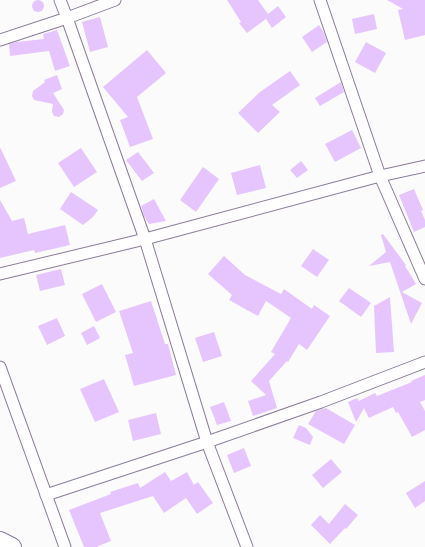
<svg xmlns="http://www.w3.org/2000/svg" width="425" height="547" font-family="Lato,sans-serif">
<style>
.building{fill:#e6c5fe}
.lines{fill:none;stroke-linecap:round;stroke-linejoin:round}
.minor-casing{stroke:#8c7c99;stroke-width:13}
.trunk-casing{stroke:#8c7c99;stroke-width:20}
.minor{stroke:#fff;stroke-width:11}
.trunk{stroke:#fff;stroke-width:18}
</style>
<rect width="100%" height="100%" fill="#fbfbfb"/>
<g class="building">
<path d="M227,0H258L268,14L278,6L286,17L272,28L266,19L247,33L239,23L241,22Z"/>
<path d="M387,0H425V35L405,40L398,10L403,9Z"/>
<circle cx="38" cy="6" r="6"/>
<path d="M374,14L377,29L355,34L352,19Z"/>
<path d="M100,17L108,47L90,52L82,22Z"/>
<path d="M319,25L324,33L327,42L312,52L302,37Z"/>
<path d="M57,30L70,66L55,71L49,51L10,56L9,44L16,42L44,39L43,34Z"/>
<path d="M366,42L386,53L375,73L355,62Z"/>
<path d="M147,50L166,73L137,97L153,139L130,147L120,120L128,117L103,87Z"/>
<path d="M290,71L300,85L272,105L280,112L258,133L238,113L260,92Z"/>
<path d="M57,75L62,89L53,93L64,110L63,114L59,117L54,116L52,112L53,104L34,100L32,96L33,91L45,82L44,80Z"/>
<path d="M341,82L344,92L320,106L315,98Z"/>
<path d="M352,130L361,148L335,162L325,144Z"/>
<path d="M0,147L16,181L0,188Z"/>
<path d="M81,148L97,172L74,187L58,163Z"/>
<path d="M138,152L154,173L142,181L126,160Z"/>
<path d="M301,161L308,170L297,178L290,170Z"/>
<path d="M260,165L266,188L237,195L231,173Z"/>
<path d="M203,167L219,179L196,212L180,200Z"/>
<path d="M414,189L423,210L421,211L425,220V227L414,232L399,195Z"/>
<path d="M71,192L98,210L93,217L83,225L60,209Z"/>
<path d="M154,199L166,221L149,224L144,216L141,206Z"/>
<path d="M0,200L12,221L24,218L28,234L65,225L70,245L35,253L34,250L0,258Z"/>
<path d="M383,234L406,265L405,266L416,284L402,292L422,303L411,324L390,262L369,266L386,252L381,235Z"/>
<path d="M313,249L329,260L317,277L301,266Z"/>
<path d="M224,256L245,275L281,294L284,289L312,309L314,305L330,316L307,350L299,344L288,362L287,361L269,381L277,408L253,416L248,401L266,395L251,381L275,354L271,352L291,318L266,301L258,316L229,300L232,295L208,274Z"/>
<path d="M61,269L65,285L40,291L36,275Z"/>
<path d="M102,284L116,312L96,322L82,294Z"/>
<path d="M349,288L371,303L361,317L339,301Z"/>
<path d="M390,297L394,352L376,353L374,306Z"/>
<path d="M151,301L165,344H168L176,375L134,386L125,355L133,353L119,311Z"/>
<path d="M57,318L65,336L47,345L38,326Z"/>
<path d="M94,326L100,338L87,345L81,333Z"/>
<path d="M214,332L222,356L203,362L195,338Z"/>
<path d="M425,375V400L420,402L425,411V430L412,437L398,412L396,413L393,407L369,418L364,408L356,422L348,402L357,398L359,401L375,393L377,396L412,382L411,381Z"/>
<path d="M104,379L119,412L95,422L80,389Z"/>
<path d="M224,402L231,421L217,425L210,407Z"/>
<path d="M326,408L355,425L344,444L308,424L316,411Z"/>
<path d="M156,413L161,434L133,441L128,420Z"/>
<path d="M299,425L306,428L313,437L310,445L293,438Z"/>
<path d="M244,448L251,466L234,473L227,455Z"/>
<path d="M331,459L342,472L323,488L312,475Z"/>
<path d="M165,472L171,481L187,472L194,485L198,482L213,503L197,514L186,498L164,513L153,496L100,513L111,541L96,547H84L69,510L111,494L110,492L138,483L140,488Z"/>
<path d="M425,481V501L415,508L406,493Z"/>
<path d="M345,504L358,515L346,529L345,528L330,544L311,525L320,515L329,524Z"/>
</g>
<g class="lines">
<g class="minor-casing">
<g id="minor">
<path d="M115,0L67,18L145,239L207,442L247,547"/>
<path d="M320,0L380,176L425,279"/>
<path d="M0,40L67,18L60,0"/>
<path d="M0,274L145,239L380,176L425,166"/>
<path d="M0,367L65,547"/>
<path d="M46,495L207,442L321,402L425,362"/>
</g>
</g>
<g class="trunk-casing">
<path id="trunk" d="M0,541L12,547"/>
</g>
<use href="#minor" class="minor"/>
<use href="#trunk" class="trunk"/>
</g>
</svg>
